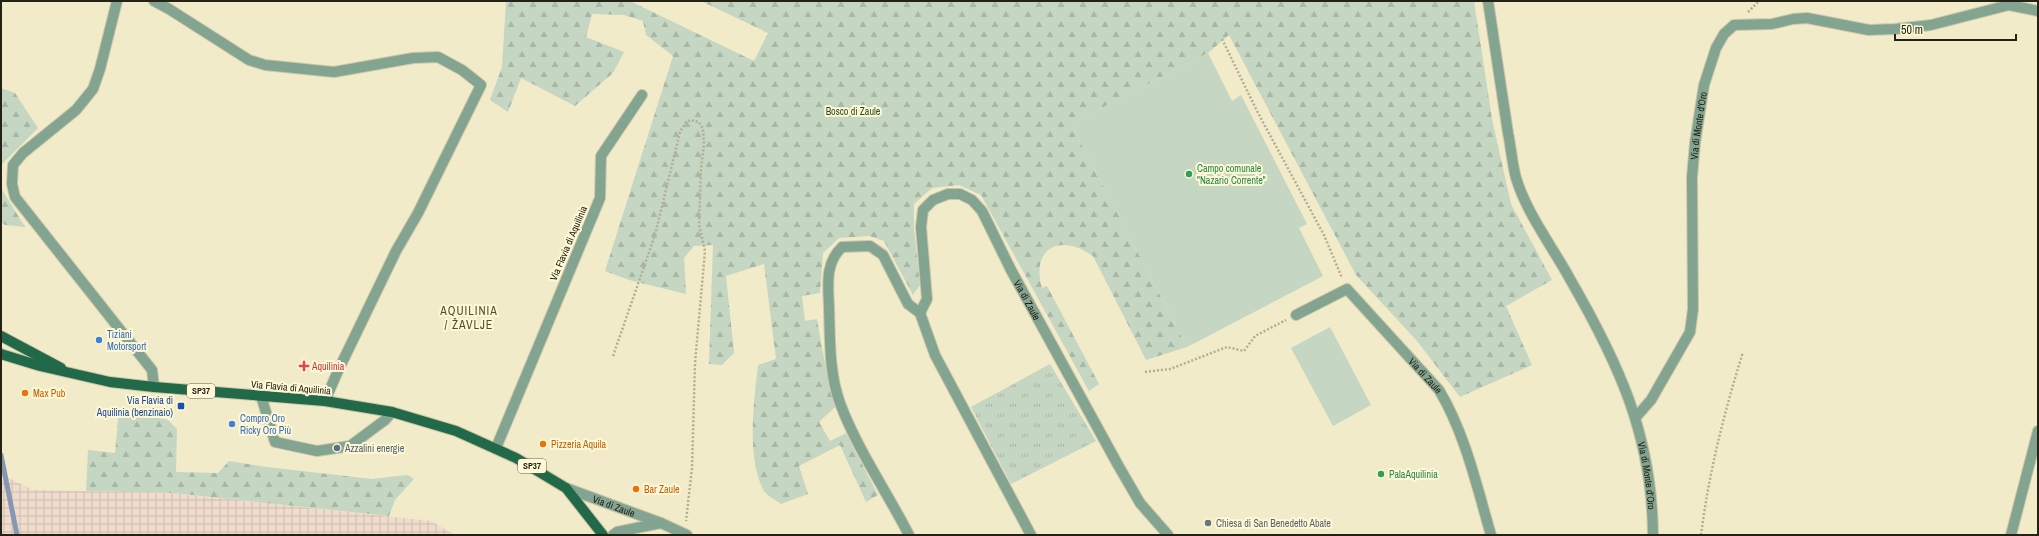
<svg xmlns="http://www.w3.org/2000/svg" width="2039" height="536" font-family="'Archivo Narrow',sans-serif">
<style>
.industrial{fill:url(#industrial-grid)}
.grass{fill:url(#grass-tufts)}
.forest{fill:url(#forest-firs)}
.pitch{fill:#c5d6c2}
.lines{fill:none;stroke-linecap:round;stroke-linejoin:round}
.stream{stroke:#8797b3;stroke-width:5}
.minor-casing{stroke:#ccc7a9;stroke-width:12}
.major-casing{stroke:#ccc7a9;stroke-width:12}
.path{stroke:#b3ae93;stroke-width:2.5;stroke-dasharray:2 2;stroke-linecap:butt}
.minor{stroke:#82a491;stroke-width:10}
.major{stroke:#216948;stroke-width:10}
.leisure-dot{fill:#2e9e5b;stroke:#fff8d6;stroke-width:1.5}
.shop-dot{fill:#3f7fe0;stroke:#fff8d6;stroke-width:1.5}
.health-dot{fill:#e0444e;stroke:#fff8d6;stroke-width:1.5}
.food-dot{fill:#e8710a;stroke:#fff8d6;stroke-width:1.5}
.transit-dot{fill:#1a4fb4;stroke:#fff8d6;stroke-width:1.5}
.service-dot{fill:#5c6f8a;stroke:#fff8d6;stroke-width:1.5}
.worship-dot{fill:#6b7280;stroke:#fff8d6;stroke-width:1.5}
.labels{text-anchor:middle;stroke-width:4;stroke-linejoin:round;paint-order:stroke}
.shield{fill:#fff8d6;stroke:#66624f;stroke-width:1}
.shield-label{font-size:9px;font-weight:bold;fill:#242115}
.park-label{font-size:10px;fill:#294c24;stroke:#fff8d6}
.street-label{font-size:10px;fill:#242115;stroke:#fff8d6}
.leisure-label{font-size:10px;fill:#27864d;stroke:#fff8d6;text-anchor:start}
.shop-label{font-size:10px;fill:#366cbe;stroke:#fff8d6;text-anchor:start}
.health-label{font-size:10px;fill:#be3a42;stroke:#fff8d6;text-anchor:start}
.food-label{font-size:10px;fill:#c56008;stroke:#fff8d6;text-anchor:start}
.transit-label{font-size:10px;fill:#164399;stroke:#fff8d6;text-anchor:end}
.service-label{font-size:10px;fill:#4e5e75;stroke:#fff8d6;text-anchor:start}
.worship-label{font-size:10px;fill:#5b616d;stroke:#fff8d6;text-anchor:start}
.quarter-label{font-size:12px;letter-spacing:1px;fill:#534d30;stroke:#fff8d6}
</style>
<defs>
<pattern id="industrial-grid" width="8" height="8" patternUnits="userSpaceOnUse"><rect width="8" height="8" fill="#f0dccd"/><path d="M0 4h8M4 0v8" fill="none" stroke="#cebcaf"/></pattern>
<pattern id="grass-tufts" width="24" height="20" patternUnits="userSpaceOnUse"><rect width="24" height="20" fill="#c5d6c2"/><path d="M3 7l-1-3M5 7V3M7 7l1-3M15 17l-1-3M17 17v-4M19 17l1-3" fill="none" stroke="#a9b7a6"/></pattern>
<pattern id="forest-firs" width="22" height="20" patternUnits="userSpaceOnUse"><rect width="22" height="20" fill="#c5d6c2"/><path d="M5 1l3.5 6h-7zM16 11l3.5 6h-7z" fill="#a9b7a6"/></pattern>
</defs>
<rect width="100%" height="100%" fill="#f1ebc9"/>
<path class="industrial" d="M1,474L33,490L173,493L431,521L455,535H1Z"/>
<path class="grass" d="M1050,364L1096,441L1011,484L971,407Z"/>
<g class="forest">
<path d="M506,1H630L754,61L768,33L701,1H1474L1492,119L1511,204L1552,280L1506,306L1532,365L1460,397L1417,341L1356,275L1229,35L1208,53L1071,124L1187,347L1146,360L1093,256C1062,233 1030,247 1042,288L1047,286L1099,384L1089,391L981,195L959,185L932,188L914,204V228L920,285L913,295L884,241L869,236L839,238L823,253L820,293L802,296L805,321L817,319L822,348L835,407L819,422L830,441L846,433L878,495L866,502L840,445L799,466L808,494L781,504C776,500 767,496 764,491C746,458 754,402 758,365L776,359L764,264L726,276L734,353L722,365L709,364L713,245L694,246L684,258L686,294L629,280L605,271L673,56L646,35L643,21L624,15L592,14L586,37L624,52L613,73L575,106L521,78L508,112L490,100L502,67Z"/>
<path d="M1,88L15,93L38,128L1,165Z"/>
<path d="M1,188L25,227L5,225L1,222Z"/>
<path d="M119,409L168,420L177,429L176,472L218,473L229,461L267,467L372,479L407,475L414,479L395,500L389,516L173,493L86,491L88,450L115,453Z"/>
</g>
<g class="pitch">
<path d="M1208,53L1232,101L1241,95L1307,224L1299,228L1323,276L1187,347L1071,124Z"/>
<path d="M1330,327L1371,405L1333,426L1291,348Z"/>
</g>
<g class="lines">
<path class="stream" d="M1,455L17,535"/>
<g class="minor-casing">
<g id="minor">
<path d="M117,1L100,69L93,89L76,110L23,153L13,165L12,184L15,197L152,370L154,387"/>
<path d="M154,1L169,9L249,60L265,65L334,72L413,58L438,57L462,70L481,85L418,213L396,251L337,373L325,401"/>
<path id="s1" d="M1488,1C1495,45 1501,89 1508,133C1511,147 1512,163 1516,178C1527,214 1552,246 1570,279C1619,364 1652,435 1653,535"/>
<path id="s2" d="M1296,315L1347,289L1439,390C1465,433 1477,487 1491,535"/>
<path d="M261,396L275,442L317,451L350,446L385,420L392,412"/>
<path id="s3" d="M1636,417L1651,400L1690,332L1693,309L1692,177L1695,143L1704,85L1716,48L1724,34L1734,25L1772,24L1793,19L1807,18L1869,30L1895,29L1931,25L2009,5L2038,11"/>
<path d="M496,448L600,198L601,156L642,95"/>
<path id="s4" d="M566,488L661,523L687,535"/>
<path d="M613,535L617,532L661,523"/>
<path d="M909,535C887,492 856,447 840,403C829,373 830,338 829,306C828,285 825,263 842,247L870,246L883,255L908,304L920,313"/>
<path id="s5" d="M1031,535L935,355L920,313L927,299L921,227L923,210L933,200L948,194H960L972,200L982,211L1011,270L1118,465L1140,503L1168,535"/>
<path d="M2011,535L2038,431"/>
</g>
</g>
<g class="major-casing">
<g id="major">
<path d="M1,336L61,368"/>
<path d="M1,354L40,366L110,382L154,387L325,401L392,412L456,431L516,458L566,488L603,535"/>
</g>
</g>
<g class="path">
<path d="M1748,12L1759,1"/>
<path d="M1222,39L1258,113L1324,235L1342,278"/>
<path d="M613,356L655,235L680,132L686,122L691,120L699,122L703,129L704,144L701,169L699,225L705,251L695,363L692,468L686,521"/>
<path d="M1145,372L1170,369L1227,347L1244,351L1255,336L1286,320"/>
<path d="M1701,535C1709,472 1724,413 1743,352"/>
</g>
<use href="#minor" class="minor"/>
<use href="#major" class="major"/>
</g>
<g class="leisure-dot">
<circle cx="1189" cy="174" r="4"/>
<circle cx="1381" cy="474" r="4"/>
</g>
<g class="shop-dot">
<circle cx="99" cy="340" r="4"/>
<circle cx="232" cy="424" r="4"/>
</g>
<path class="health-dot" d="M302 360h4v4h4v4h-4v4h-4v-4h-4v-4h4z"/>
<g class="food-dot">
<circle cx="25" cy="393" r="4"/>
<circle cx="543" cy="444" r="4"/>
<circle cx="636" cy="489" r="4"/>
</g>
<rect class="transit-dot" x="177" y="402" width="8" height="8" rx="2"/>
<circle class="service-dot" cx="337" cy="448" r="4"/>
<circle class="worship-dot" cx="1208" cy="523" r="4"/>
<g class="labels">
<g class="shield">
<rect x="187" y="384" width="28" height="14" rx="3"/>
<rect x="518" y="459" width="28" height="14" rx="3"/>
</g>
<g class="shield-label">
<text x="201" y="394">SP37</text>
<text x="532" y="469">SP37</text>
</g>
<g class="park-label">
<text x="853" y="115">Bosco di Zaule</text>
</g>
<g class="street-label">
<text dy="4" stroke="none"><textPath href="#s3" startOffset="308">Via di Monte d'Oro</textPath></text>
<text transform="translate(568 243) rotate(-67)" y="4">Via Flavia di Aquilinia</text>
<text dy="4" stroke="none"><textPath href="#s5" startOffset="524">Via di Zaule</textPath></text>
<text dy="4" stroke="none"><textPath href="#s2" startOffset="174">Via di Zaule</textPath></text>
<text transform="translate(291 387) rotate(5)" y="4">Via Flavia di Aquilinia</text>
<text dy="4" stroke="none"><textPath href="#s1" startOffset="507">Via di Monte d'Oro</textPath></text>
<text dy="4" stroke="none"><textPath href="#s4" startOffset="51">Via di Zaule</textPath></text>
</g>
<g class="leisure-label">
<text x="1197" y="172">Campo comunale<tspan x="1197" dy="12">"Nazario Corrente"</tspan></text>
<text x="1389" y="478">PalaAquilinia</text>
</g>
<g class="shop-label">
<text x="107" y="338">Tiziani<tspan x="107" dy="12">Motorsport</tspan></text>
<text x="240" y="422">Compro Oro<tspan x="240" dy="12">Ricky Oro Più</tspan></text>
</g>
<g class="health-label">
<text x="312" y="370">Aquilinia</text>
</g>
<g class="food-label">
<text x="33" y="397">Max Pub</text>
<text x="551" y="448">Pizzeria Aquila</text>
<text x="644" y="493">Bar Zaule</text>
</g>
<g class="transit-label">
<text x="173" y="404">Via Flavia di<tspan x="173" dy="12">Aquilinia (benzinaio)</tspan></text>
</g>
<g class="service-label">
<text x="345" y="452">Azzalini energie</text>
</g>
<g class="worship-label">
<text x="1216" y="527">Chiesa di San Benedetto Abate</text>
</g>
<g class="quarter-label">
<text x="469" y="315">AQUILINIA<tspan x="469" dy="14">/ ŽAVLJE</tspan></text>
</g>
</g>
<rect width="2039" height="536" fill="none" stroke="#242115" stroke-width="4"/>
<path d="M1895 34v6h121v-6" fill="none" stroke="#242115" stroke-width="2"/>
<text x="1901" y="34" font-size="12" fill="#242115" stroke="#fff8d6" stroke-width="3" paint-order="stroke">50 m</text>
</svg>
